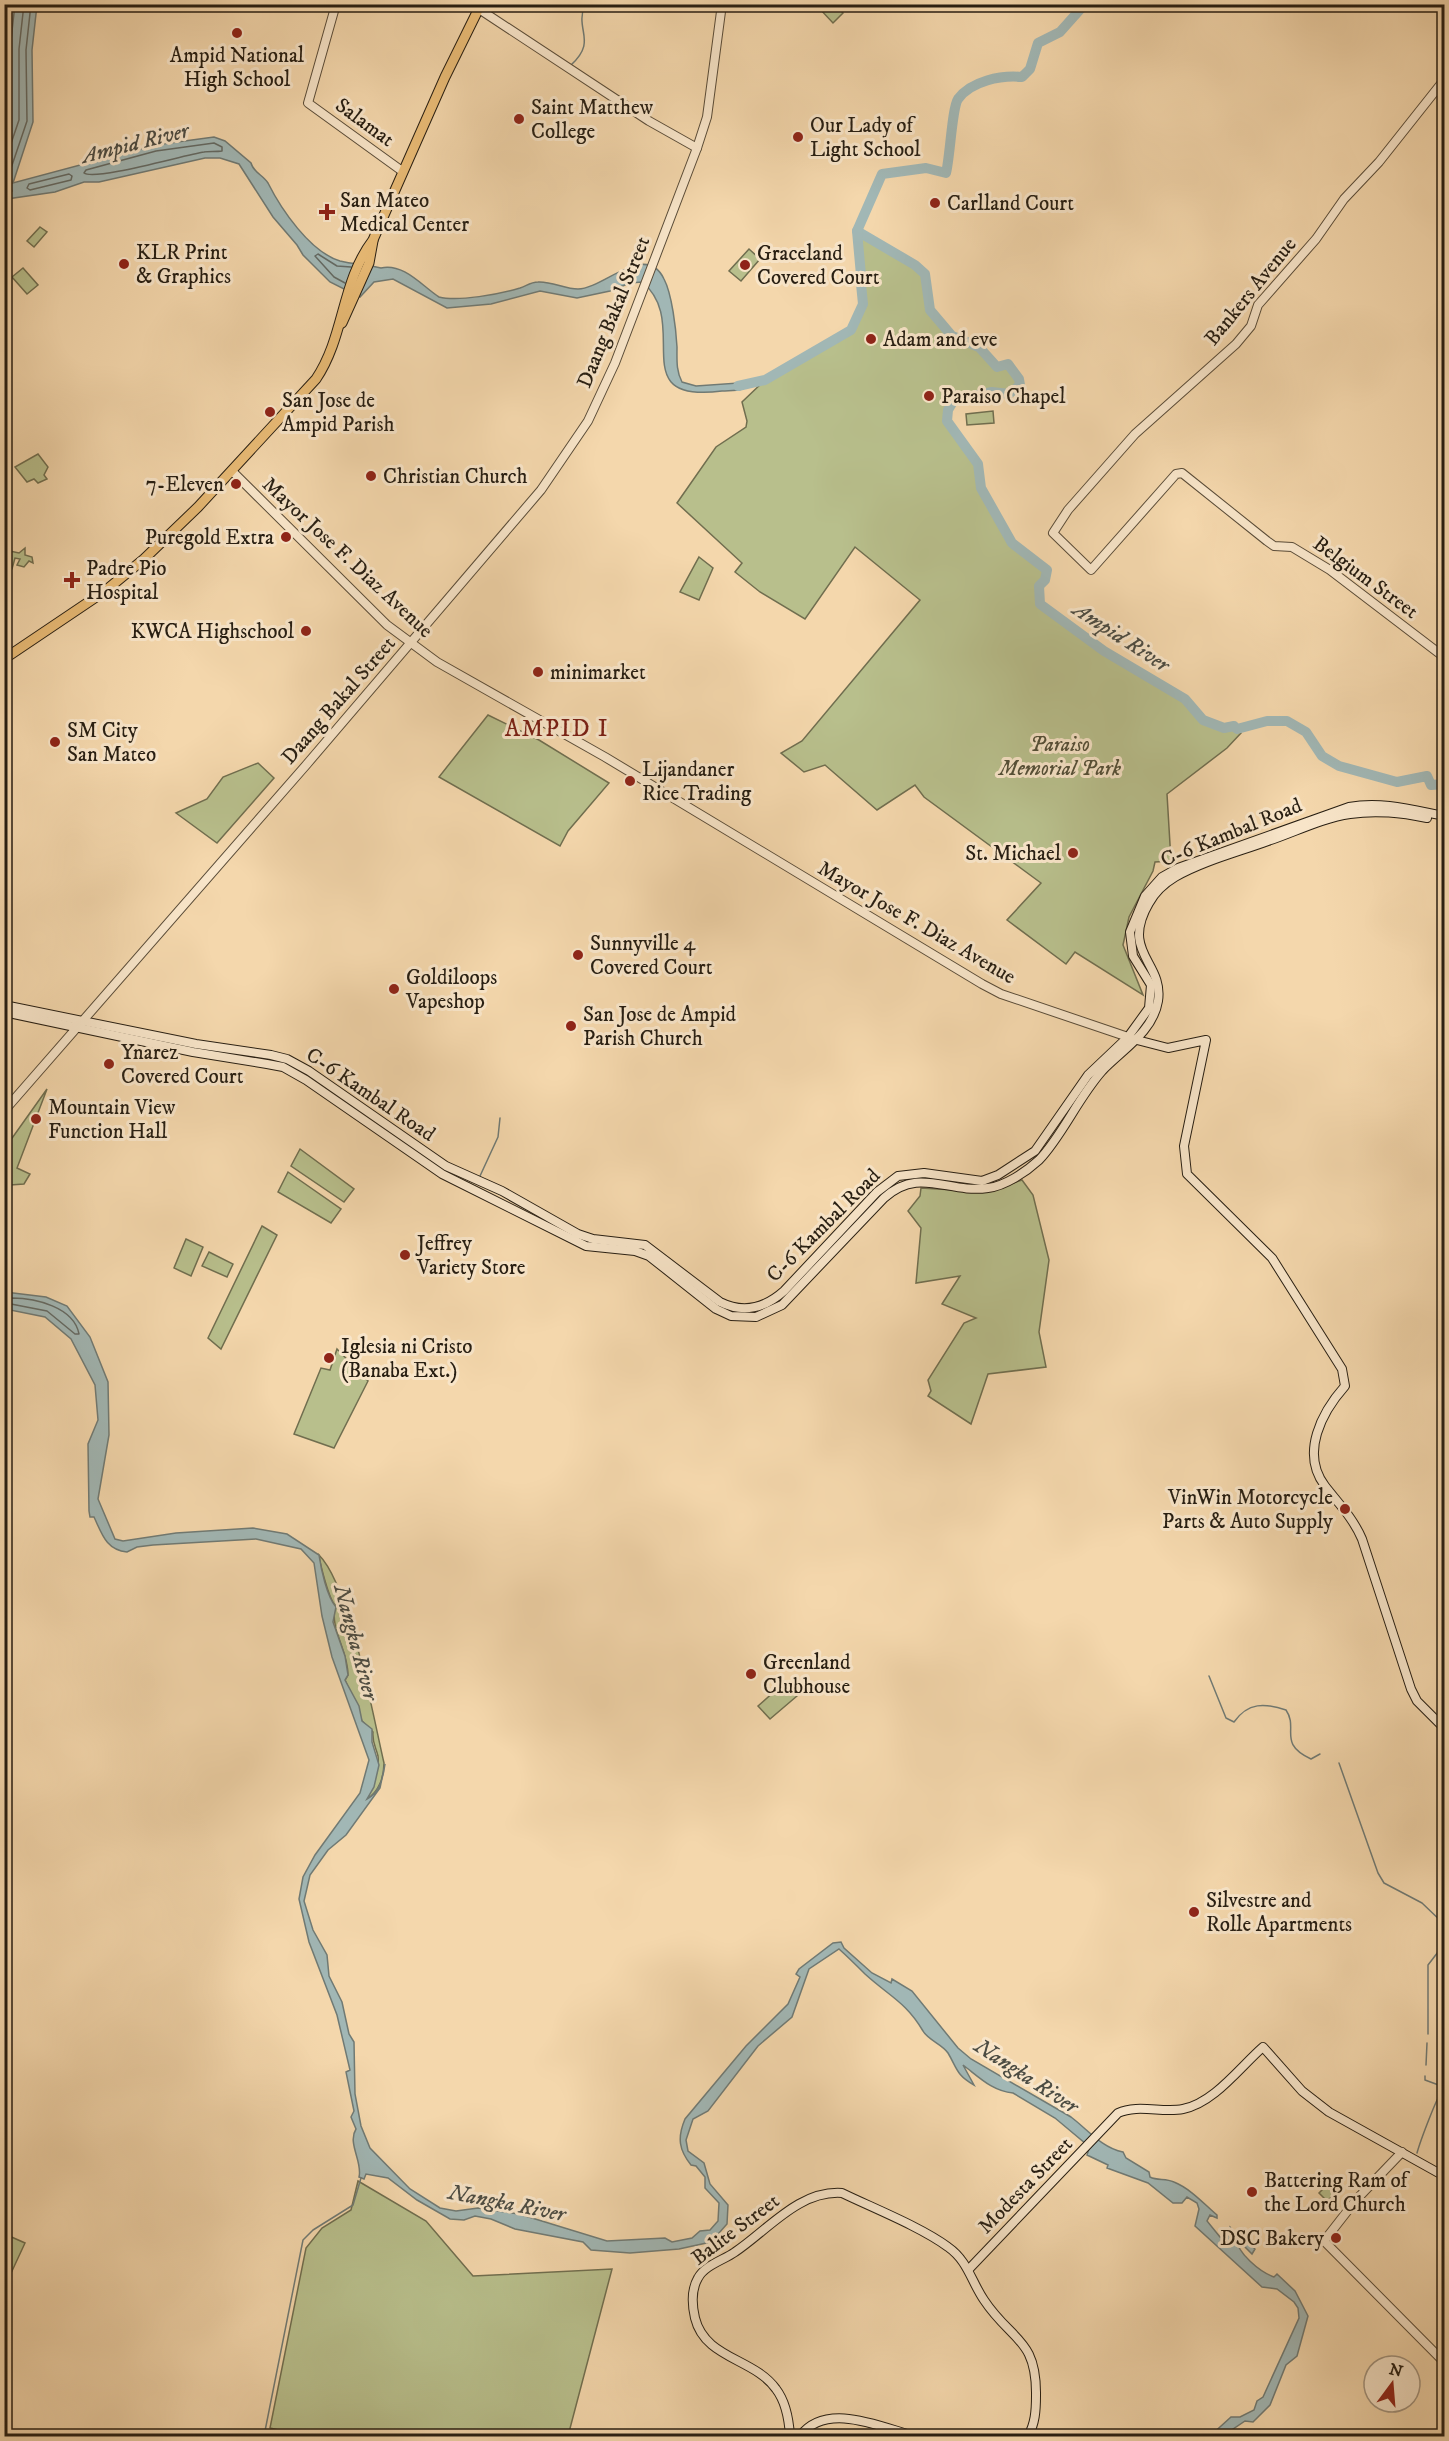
<svg xmlns="http://www.w3.org/2000/svg" width="1449" height="2441" font-family="'IM FELL DW Pica',serif">
<style>
.green{fill:#b8bf8c;stroke:#706e4f;stroke-width:1.5}
.water{fill:#a1b7b5;stroke:#707a74;stroke-width:1.5}
.lines{fill:none;stroke-linecap:round;stroke-linejoin:round}
.shore{stroke:#646a64;stroke-width:1.5}
.stream{stroke:#707a74;stroke-width:1.5}
.river{stroke:#a1b7b5;stroke-width:10}
.tertiary-casing{stroke:#5a4c38;stroke-width:10}
.secondary-casing{stroke:#271e12;stroke-width:10}
.primary-casing{stroke:#271e12;stroke-width:11}
.tertiary{stroke:#f8e5c9;stroke-width:8}
.secondary{stroke:#f8e5c9;stroke-width:8}
.primary{stroke:#eabc76;stroke-width:9}
.poi-dot{fill:#8f2418;stroke:#f8e5c9;stroke-width:2}
.labels{text-anchor:middle;stroke-width:6;stroke-linejoin:round;paint-order:stroke}
.poi-label{font-size:21px;fill:#271e12;stroke:#f8e5c9;text-anchor:start}
.street-label{font-size:21px;fill:#271e12;stroke:#f8e5c9}
.park-label{font-size:21px;font-style:italic;fill:#524e37;stroke:#f8e5c9}
.water-label{font-size:22px;font-style:italic;fill:#4c4c43;stroke:#f8e5c9}
.quarter-label{font-size:24px;letter-spacing:1.5px;fill:#7a1f14;stroke:#f8e5c9}
</style>
<rect width="100%" height="100%" fill="#f4d7ac"/>
<filter id="stains"><feTurbulence type="fractalNoise" baseFrequency=".00333" numOctaves="4"/><feColorMatrix values="0 0 0 0 .2 0 0 0 0 .09 0 0 0 0 .02 0 0 0 .5 -.17"/></filter>
<radialGradient id="worn" r=".72"><stop offset=".6" stop-color="#630" stop-opacity="0"/><stop offset="1" stop-color="#630" stop-opacity=".3"/></radialGradient>
<g class="green">
<path d="M821,5H835L843,13L833,23L818,7Z"/>
<path d="M40,227L47,232L34,247L27,241Z"/>
<path d="M857,231L915,265L925,274L930,310L952,336L979,347L997,367L1008,364L1019,379L1020,385L1009,394L992,392L954,400L948,410L947,421L978,464L981,488L1012,543L1047,570L1045,580L1039,586L1041,604L1104,651L1185,699L1203,720L1223,728L1234,726L1241,733L1227,748L1167,794L1171,861L1155,862L1153,871L1129,917L1123,945L1143,995L1075,952L1066,964L1007,920L1041,883L924,797L915,785L877,810L825,765L804,772L781,753L802,741L920,600L855,547L805,619L760,592L735,572L742,563L677,503L716,447L746,427L747,421L742,402L765,380L851,330L863,304Z"/>
<path d="M749,249L760,259L741,281L729,271Z"/>
<path d="M23,268L38,285L27,294L12,277Z"/>
<path d="M993,411L994,423L967,425L966,414Z"/>
<path d="M38,454L48,467L44,475L47,479L38,483L34,479L27,482L15,467Z"/>
<path d="M25,548V555L32,557L33,563L29,561L24,567L17,565L20,559L15,558L12,569L8,570L5,566V550L19,553Z"/>
<path d="M699,557L713,568L699,600L680,592Z"/>
<path d="M488,715L539,740L609,783L568,831L560,846L439,777Z"/>
<path d="M258,763L274,778L217,843L176,813L207,799L223,777Z"/>
<path d="M47,1089L17,1168L30,1174L24,1184L10,1185L5,1193V1148Z"/>
<path d="M300,1149L354,1189L344,1202L291,1166Z"/>
<path d="M288,1172L341,1209L331,1223L278,1192Z"/>
<path d="M1022,1180L1033,1195L1049,1260L1039,1332L1046,1367L988,1374L971,1424L928,1396L931,1391L928,1380L964,1323L976,1318L942,1304L960,1276L916,1283L921,1228L908,1211L920,1196L921,1188L987,1192Z"/>
<path d="M262,1226L277,1235L221,1349L208,1338Z"/>
<path d="M186,1239L203,1247L191,1276L174,1268Z"/>
<path d="M209,1252L233,1264L227,1277L202,1266Z"/>
<path d="M337,1349L368,1381L334,1448L294,1434L321,1368L330,1370Z"/>
<path d="M319,1555C350,1586 373,1716 384,1763C384,1777 379,1792 367,1799C371,1789 380,1770 378,1756C376,1747 372,1743 373,1732L362,1721L345,1680L348,1675C348,1650 330,1631 335,1605C329,1599 320,1564 319,1555Z"/>
<path d="M785,1682L797,1696L770,1719L758,1706Z"/>
<path d="M1332,2180L1340,2189L1327,2201L1319,2193Z"/>
<path d="M358,2181L426,2221L473,2276L612,2269L568,2436H304L270,2428L306,2248L322,2228L351,2210Z"/>
<path d="M7,2235L25,2243L6,2284L4,2241Z"/>
</g>
<g class="water">
<path d="M5,5H37L32,50L33,122L13,183L155,145L214,137L225,141L251,163C253,172 263,175 268,183C281,209 310,252 340,261C352,264 368,265 381,268C404,263 422,286 439,297C458,302 500,294 520,288C526,286 531,282 538,282C551,281 565,289 578,289C603,289 646,241 664,279C672,294 676,329 677,347C677,360 676,371 682,382L696,386L752,382C745,392 733,390 722,391C622,404 693,323 642,282L630,283L610,291L577,298L540,291L491,304L447,308L393,279L374,282L360,297L330,282L303,255L297,245L273,217L239,164L220,158H205L99,182H84L55,192L7,199L5,204Z"/>
<path d="M5,1292L46,1297L67,1306L90,1337L108,1382L109,1435L98,1499L115,1539L123,1541L176,1533L253,1528L287,1534L319,1555C321,1569 327,1597 336,1607L333,1622L345,1656L348,1675L345,1680L359,1706L362,1721L372,1729V1742L379,1765L374,1787L367,1799C380,1792 383,1778 385,1764L380,1788L346,1835L328,1850L310,1875L304,1901L313,1930L327,1955L329,1976L342,2002L349,2034L354,2042L355,2094L361,2126L370,2148L410,2189L440,2208L456,2211L478,2208L519,2214L607,2241L665,2238L672,2242L692,2238L700,2231L710,2230L718,2221L719,2203L705,2188V2177L696,2166L691,2165C679,2150 677,2138 685,2119L746,2046L788,2004L800,1977L796,1974L799,1969L833,1943L841,1942L844,1948L872,1973L891,1983L892,1979L912,1991L958,2048L971,2059L1071,2117C1087,2129 1102,2148 1123,2152L1126,2158L1149,2172L1150,2177C1158,2181 1165,2178 1174,2182C1191,2189 1204,2204 1217,2215V2218L1210,2215L1207,2221L1220,2237L1227,2238L1230,2227L1235,2233H1239L1255,2249L1252,2254L1236,2238C1237,2253 1260,2272 1274,2277L1277,2274L1295,2291L1308,2316L1297,2356L1286,2365L1270,2405L1253,2422L1245,2421L1230,2431L1210,2436L1231,2417H1240L1254,2410L1257,2401L1263,2397L1299,2318L1298,2308L1294,2302L1277,2289L1262,2287L1195,2226L1199,2209L1197,2203L1187,2197L1182,2203H1173L1148,2183L1107,2168L1108,2165L1087,2155L1089,2149L1086,2144L1055,2118L1013,2093C992,2091 979,2077 963,2065L974,2085C956,2075 957,2068 948,2053C942,2044 928,2040 923,2031C906,2002 889,1996 865,1974C856,1965 848,1957 839,1949L809,1969L792,2017L758,2046L708,2111L693,2119L686,2140L688,2151L704,2163L710,2184L728,2205L727,2224L711,2242L679,2249L630,2253L591,2250L583,2242L515,2229L491,2219L475,2216L464,2220L450,2219L417,2200L388,2178L366,2174L364,2179L359,2177C363,2162 347,2143 356,2129L351,2117L354,2111L346,2072L350,2070L337,2015L309,1942L299,1899L303,1877L315,1855L360,1793L369,1760L332,1657L322,1616L314,1563L301,1549L256,1539L153,1545L137,1547L127,1552C106,1550 102,1534 94,1517H90L89,1511L88,1444L98,1420L95,1385L71,1339L45,1317L5,1309Z"/>
</g>
<g class="lines">
<g class="shore">
<path d="M4,136L10,119V49L15,4"/>
<path d="M214,143L222,147V151C216,152 209,151 204,152C184,155 95,181 84,173L86,170L156,151Z"/>
<path d="M4,164L19,120V49L24,4"/>
<path d="M69,174L72,176L71,180L30,190L27,188L29,184Z"/>
<path d="M4,194L12,191L7,180L27,121L26,50L31,4"/>
<path d="M345,283L334,277L315,256L318,254L337,266L351,267"/>
<path d="M12,1298C35,1298 74,1307 79,1334H75L47,1311L11,1304L9,1300Z"/>
</g>
<g class="stream">
<path d="M571,65C598,40 574,31 585,4"/>
<path d="M480,1176L498,1137L500,1118"/>
<path d="M1209,1676L1226,1718L1234,1722C1248,1702 1265,1703 1286,1710C1299,1729 1277,1743 1311,1759L1320,1754"/>
<path d="M1339,1763L1378,1873L1384,1883L1422,1903L1444,1924"/>
<path d="M1443,1944L1444,1941"/>
<path d="M1428,2034V1965L1438,1952"/>
<path d="M1426,2065L1427,2043"/>
<path d="M1425,2076V2080L1444,2087"/>
<path d="M1417,2153C1420,2142 1438,2093 1444,2088"/>
<path d="M264,2436L303,2240L313,2230L353,2205L361,2178"/>
</g>
<g class="river">
<path d="M857,231L915,265L925,274L930,310L952,336L979,347L997,367L1008,364L1019,379L1020,385L1009,394L992,392L954,400L948,410L947,421L978,464L981,488L1012,543L1047,570L1045,580L1039,586L1040,604L1104,651L1185,699L1203,720L1224,728L1234,726L1237,729L1267,721H1287L1306,732L1322,756L1339,766L1397,782L1427,776L1431,785L1444,784"/>
<path d="M861,275L857,231L882,174L926,168L946,173C950,158 952,108 958,99C971,81 1001,75 1022,77L1030,69L1038,43L1060,32L1085,4"/>
<path d="M738,386L765,380L851,330L863,304L861,284"/>
</g>
<g class="tertiary-casing">
<g id="tertiary">
<path d="M336,4L308,103L402,171"/>
<path d="M479,9L649,121L697,148"/>
<path d="M1444,80L1379,162L1344,199L1316,239L1258,305L1251,326L1236,344L1135,434L1068,510L1053,533L1091,570L1176,474L1182,473L1267,541L1274,546L1292,547L1330,570L1444,657"/>
<path d="M232,471L387,625L437,662L605,757L982,984L1001,994L1128,1037"/>
<path d="M4,1111L307,764L541,490L588,421L615,363L697,148L707,117L722,4"/>
<path d="M1402,2152L1356,2200L1324,2241L1444,2362"/>
</g>
</g>
<g class="secondary-casing">
<g id="secondary">
<path d="M4,1005L196,1044L271,1055L287,1059L309,1071L446,1166L502,1191L578,1234L593,1239L645,1245L720,1302C744,1314 765,1308 784,1291L877,1192L898,1176L924,1173L982,1181L998,1175L1035,1151L1088,1075L1128,1037L1149,1008L1151,985L1133,956L1130,932L1145,896L1162,877L1178,868L1349,807C1382,801 1413,810 1444,816"/>
<path d="M4,1012L193,1052L267,1064L283,1067L306,1080L442,1174L586,1246L635,1251L649,1256L716,1309L731,1316L756,1317L782,1305L884,1198C919,1166 948,1194 988,1188C1005,1186 1026,1172 1039,1160C1062,1136 1078,1098 1102,1071C1122,1050 1153,1032 1158,1001C1164,962 1120,953 1149,903C1155,892 1165,883 1175,877C1203,861 1238,852 1268,841C1295,832 1322,818 1350,814C1377,810 1401,813 1427,818"/>
<path d="M1133,1039L1168,1048L1206,1040L1184,1146L1187,1174L1272,1258L1342,1369L1345,1386C1322,1412 1300,1453 1325,1486C1339,1504 1353,1518 1362,1539L1411,1689L1417,1701L1444,1728"/>
<path d="M969,2269L1118,2113C1137,2104 1163,2113 1183,2109C1214,2103 1240,2067 1263,2047L1302,2091L1329,2112L1444,2176"/>
<path d="M790,2436C789,2420 786,2402 776,2389C754,2358 705,2359 695,2318C692,2305 691,2290 698,2278C705,2265 724,2260 735,2252C768,2230 799,2190 842,2193C873,2208 921,2227 948,2247C968,2261 971,2281 984,2300C1011,2341 1037,2338 1036,2396C1036,2411 1035,2424 1028,2436"/>
<path d="M800,2436C826,2401 881,2427 914,2436"/>
</g>
</g>
<g class="primary-casing">
<g id="primary">
<path d="M342,323L369,263L373,241"/>
<path d="M4,659L105,591L144,559L198,507L316,379C345,336 341,282 373,240L445,77L481,4"/>
</g>
</g>
<use href="#tertiary" class="tertiary"/>
<use href="#secondary" class="secondary"/>
<use href="#primary" class="primary"/>
</g>
<g class="poi-dot">
<circle cx="237" cy="33" r="6"/>
<circle cx="519" cy="119" r="6"/>
<circle cx="798" cy="137" r="6"/>
<circle cx="935" cy="203" r="6"/>
<path d="M324 203h6v6h6v6h-6v6h-6v-6h-6v-6h6z"/>
<circle cx="124" cy="264" r="6"/>
<circle cx="745" cy="265" r="6"/>
<circle cx="871" cy="339" r="6"/>
<circle cx="929" cy="396" r="6"/>
<circle cx="270" cy="412" r="6"/>
<circle cx="371" cy="476" r="6"/>
<circle cx="236" cy="484" r="6"/>
<circle cx="286" cy="537" r="6"/>
<path d="M69 571h6v6h6v6h-6v6h-6v-6h-6v-6h6z"/>
<circle cx="306" cy="631" r="6"/>
<circle cx="538" cy="672" r="6"/>
<circle cx="55" cy="742" r="6"/>
<circle cx="630" cy="781" r="6"/>
<circle cx="1073" cy="853" r="6"/>
<circle cx="578" cy="955" r="6"/>
<circle cx="394" cy="989" r="6"/>
<circle cx="571" cy="1026" r="6"/>
<circle cx="109" cy="1064" r="6"/>
<circle cx="36" cy="1119" r="6"/>
<circle cx="405" cy="1255" r="6"/>
<circle cx="329" cy="1358" r="6"/>
<circle cx="1345" cy="1509" r="6"/>
<circle cx="751" cy="1674" r="6"/>
<circle cx="1194" cy="1912" r="6"/>
<circle cx="1252" cy="2192" r="6"/>
<circle cx="1336" cy="2238" r="6"/>
</g>
<g class="labels">
<g class="poi-label">
<text x="237" y="62" text-anchor="middle">Ampid National<tspan x="237" dy="24">High School</tspan></text>
<text x="531" y="114">Saint Matthew<tspan x="531" dy="24">College</tspan></text>
<text x="810" y="132">Our Lady of<tspan x="810" dy="24">Light School</tspan></text>
<text x="340" y="207">San Mateo<tspan x="340" dy="24">Medical Center</tspan></text>
<text x="947" y="210">Carlland Court</text>
<text x="136" y="259">KLR Print<tspan x="136" dy="24">&amp; Graphics</tspan></text>
<text x="757" y="260">Graceland<tspan x="757" dy="24">Covered Court</tspan></text>
<text x="883" y="346">Adam and eve</text>
<text x="941" y="403">Paraiso Chapel</text>
<text x="282" y="407">San Jose de<tspan x="282" dy="24">Ampid Parish</tspan></text>
<text x="383" y="483">Christian Church</text>
<text x="224" y="491" text-anchor="end">7-Eleven</text>
<text x="274" y="544" text-anchor="end">Puregold Extra</text>
<text x="86" y="575">Padre Pio<tspan x="86" dy="24">Hospital</tspan></text>
<text x="294" y="638" text-anchor="end">KWCA Highschool</text>
<text x="550" y="679">minimarket</text>
<text x="67" y="737">SM City<tspan x="67" dy="24">San Mateo</tspan></text>
<text x="642" y="776">Lijandaner<tspan x="642" dy="24">Rice Trading</tspan></text>
<text x="1061" y="860" text-anchor="end">St. Michael</text>
<text x="590" y="950">Sunnyville 4<tspan x="590" dy="24">Covered Court</tspan></text>
<text x="406" y="984">Goldiloops<tspan x="406" dy="24">Vapeshop</tspan></text>
<text x="583" y="1021">San Jose de Ampid<tspan x="583" dy="24">Parish Church</tspan></text>
<text x="121" y="1059">Ynarez<tspan x="121" dy="24">Covered Court</tspan></text>
<text x="48" y="1114">Mountain View<tspan x="48" dy="24">Function Hall</tspan></text>
<text x="417" y="1250">Jeffrey<tspan x="417" dy="24">Variety Store</tspan></text>
<text x="341" y="1353">Iglesia ni Cristo<tspan x="341" dy="24">(Banaba Ext.)</tspan></text>
<text x="1333" y="1504" text-anchor="end">VinWin Motorcycle<tspan x="1333" dy="24">Parts &amp; Auto Supply</tspan></text>
<text x="763" y="1669">Greenland<tspan x="763" dy="24">Clubhouse</tspan></text>
<text x="1206" y="1907">Silvestre and<tspan x="1206" dy="24">Rolle Apartments</tspan></text>
<text x="1264" y="2187">Battering Ram of<tspan x="1264" dy="24">the Lord Church</tspan></text>
<text x="1324" y="2245" text-anchor="end">DSC Bakery</text>
</g>
<g class="street-label">
<text transform="translate(365 122) rotate(36)" y="7">Salamat</text>
<text transform="translate(1250 291) rotate(-51)" y="7">Bankers Avenue</text>
<text transform="translate(613 312) rotate(-68)" y="7">Daang Bakal Street</text>
<text transform="translate(348 557) rotate(43)" y="7">Mayor Jose F. Diaz Avenue</text>
<text transform="translate(1366 577) rotate(36)" y="7">Belgium Street</text>
<text transform="translate(338 700) rotate(-49)" y="7">Daang Bakal Street</text>
<text transform="translate(1231 832) rotate(-22)" y="7">C-6 Kambal Road</text>
<text transform="translate(917 922) rotate(30)" y="7">Mayor Jose F. Diaz Avenue</text>
<text transform="translate(371 1094) rotate(34)" y="7">C-6 Kambal Road</text>
<text transform="translate(823 1225) rotate(-45)" y="7">C-6 Kambal Road</text>
<text transform="translate(1025 2185) rotate(-46)" y="7">Modesta Street</text>
<text transform="translate(735 2229) rotate(-37)" y="7">Balite Street</text>
</g>
<g class="park-label">
<text x="1060" y="751">Paraiso<tspan x="1060" dy="24">Memorial Park</tspan></text>
</g>
<g class="water-label">
<text transform="translate(135 142) rotate(-14)" y="8">Ampid River</text>
<text transform="translate(1122 636) rotate(33)" y="8">Ampid River</text>
<text transform="translate(357 1642) rotate(75)" y="8">Nangka River</text>
<text transform="translate(1027 2075) rotate(33)" y="8">Nangka River</text>
<text transform="translate(507 2202) rotate(11)" y="8">Nangka River</text>
</g>
<g class="quarter-label">
<text x="557" y="736">AMPID I</text>
</g>
</g>
<rect width="1449" height="2441" fill="none" stroke="#f4d7ac" stroke-width="24"/>
<rect x="6" y="6" width="1437" height="2429" fill="none" stroke="#271e12" stroke-width="3"/>
<rect x="12" y="12" width="1425" height="2417" fill="none" stroke="#271e12" stroke-width="1.5"/>
<g transform="translate(1392 2384) rotate(16)"><circle r="28" fill="#f8e5c9" stroke="#a49580" stroke-width="1.5"/>
<path d="M0-4.5L10 22L0 15L-10 22Z" fill="#8f2418"/>
<text y="-9" font-size="16" font-weight="bold" text-anchor="middle" fill="#271e12">N</text>
</g>
<rect width="100%" height="100%" filter="url(#stains)"/>
<rect width="100%" height="100%" fill="url(#worn)"/>
</svg>
